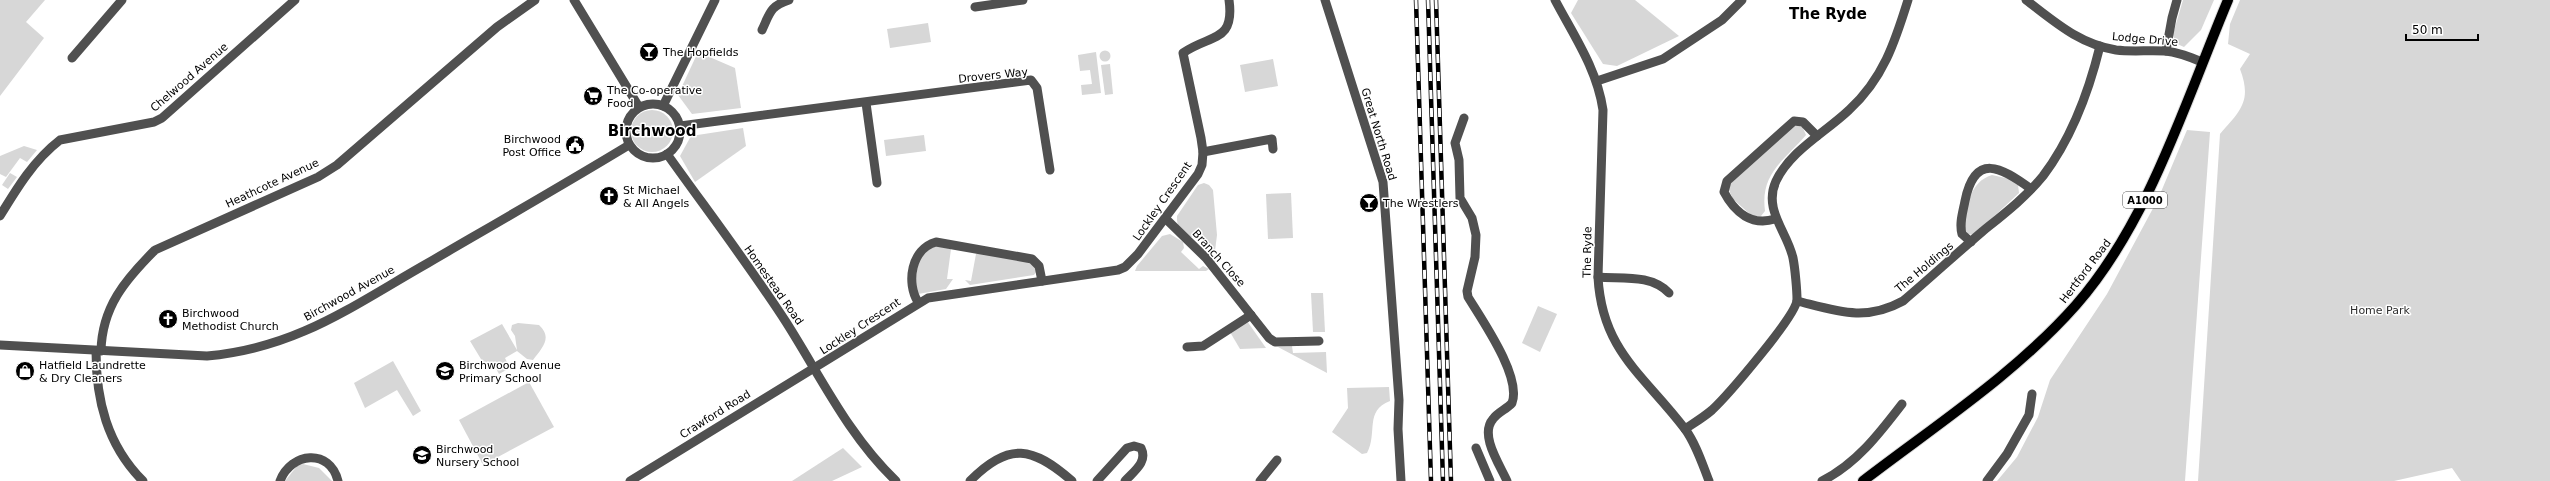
<svg xmlns="http://www.w3.org/2000/svg" width="2550" height="481" font-family="'DejaVu Sans',sans-serif">
<style>
.green{fill:#d7d7d7}
.lines{fill:none;stroke-linecap:round;stroke-linejoin:round}
.major-casing{stroke:#dbdbdb;stroke-width:12}
.minor{stroke:#505050;stroke-width:9}
.major{stroke:#000;stroke-width:10}
.rail-casing{stroke:#000;stroke-width:4.5}
.rail{stroke:#fff;stroke-width:3;stroke-dasharray:9;stroke-linecap:butt}
.labels{text-anchor:middle;stroke-width:3;stroke-linejoin:round;paint-order:stroke}
.shield{fill:#fff;stroke:#4c4c4c;stroke-width:1}
.shield-label{font-size:10px;font-weight:bold;fill:#000}
.street-label{font-size:11px;fill:#000;stroke:#fff}
.poi-label{font-size:11px;fill:#000;stroke:#fff;text-anchor:start}
.park-label{font-size:11px;fill:#2e2e2e;stroke:#fff}
.district-label{font-size:15px;font-weight:bold;fill:#000;stroke:#fff}
</style>
<rect width="100%" height="100%" fill="#fff"/>
<g class="green">
<path d="M0,0H45L26,22L44,38L0,96Z"/>
<path d="M1578,0H1635L1679,36L1617,66L1603,64L1571,13Z"/>
<path d="M2183,0H2214L2201,30L2184,47L2175,43L2173,34Z"/>
<path d="M2240,0H2550V481H2461L2452,468L2394,481H2198L2220,134C2241,110 2252,101 2240,69L2250,54L2228,44L2230,24Z"/>
<path d="M928,23L931,42L890,48L887,29Z"/>
<circle cx="1105" cy="56" r="5.5"/>
<path d="M698,52L735,68L741,108L692,114L678,95Z"/>
<path d="M1096,52L1101,93L1082,95L1081,85L1092,84L1090,70L1080,71L1078,55Z"/>
<path d="M1273,59L1278,86L1245,92L1240,65Z"/>
<path d="M1110,64L1113,94L1105,95L1101,65Z"/>
<circle cx="652" cy="131" r="21"/>
<path d="M1798,125L1802,126L1806,135C1784,161 1760,173 1765,211L1761,216H1752L1733,199L1728,188L1732,182L1792,126Z"/>
<path d="M743,128L746,146L695,182L680,156L691,136Z"/>
<path d="M2187,130L2210,132L2185,481H1997L2017,457L2038,417L2050,380L2107,294L2158,199Z"/>
<path d="M924,135L926,151L886,156L884,140Z"/>
<path d="M24,146L37,150L27,162L20,158L6,177L0,174V156Z"/>
<path d="M10,173L17,177L8,189L2,185Z"/>
<path d="M1992,175L2010,179L2018,185L2019,193L1974,235L1968,234L1963,227C1968,206 1969,182 1992,175Z"/>
<path d="M1204,183L1209,185L1213,190L1217,235L1215,251L1197,233L1190,238C1182,232 1176,227 1177,216L1198,185Z"/>
<path d="M1291,193L1293,238L1268,239L1266,194Z"/>
<path d="M1170,234L1183,242L1184,248L1181,252L1199,269L1203,266L1209,269L1206,271H1135L1137,266L1162,236Z"/>
<path d="M937,244L951,249L947,279H953L946,289L918,294L914,286L919,256Z"/>
<path d="M980,251L1034,262L1036,272L1034,275L970,285L965,280L971,281L976,254Z"/>
<path d="M1311,293H1323L1325,332H1313Z"/>
<path d="M1538,306L1557,314L1540,352L1522,343Z"/>
<path d="M1247,321L1266,348L1240,349L1230,332Z"/>
<path d="M518,323L539,325C553,338 542,348 533,360L527,359L517,351L505,358L510,368L499,374L494,365L487,369L470,341L502,324L517,350L515,336L511,330L512,325Z"/>
<path d="M1292,346L1293,353L1326,352L1327,373L1278,347Z"/>
<path d="M393,361L421,411L413,416L397,390L365,408L354,383Z"/>
<path d="M529,382L554,427L483,465L459,420Z"/>
<path d="M1389,387L1390,401C1364,411 1378,433 1367,453L1362,454L1332,432L1348,408L1347,388Z"/>
<path d="M843,448L862,467L832,481H792Z"/>
<path d="M303,464L319,468L332,481H285L297,466Z"/>
</g>
<g class="lines">
<g class="major-casing">
<path id="major" d="M1863,481C1936,425 2015,374 2076,305C2149,222 2186,100 2228,0"/>
</g>
<g class="minor">
<path d="M574,0L639,107"/>
<path d="M1325,0L1383,182L1399,400L1398,429L1401,481"/>
<path d="M1555,0C1574,36 1597,69 1603,110L1598,277C1602,351 1644,375 1685,429C1696,444 1702,463 1709,481"/>
<path d="M2026,0C2055,22 2079,44 2116,50C2132,52 2148,50 2165,51C2178,52 2190,57 2202,62"/>
<path d="M975,7L1023,0"/>
<path d="M762,30C770,13 770,6 789,0"/>
<path d="M2166,51L2172,18L2177,0"/>
<path d="M72,58L122,0"/>
<path d="M1597,81L1663,59L1722,20L1742,0"/>
<path d="M866,103L877,183"/>
<circle cx="653" cy="131" r="27"/>
<path d="M663,106L715,0"/>
<path d="M1464,118L1455,143L1459,160L1460,198L1472,218L1476,235L1475,257L1467,291L1468,297C1482,320 1522,377 1512,403C1507,409 1498,412 1493,419C1479,435 1500,465 1507,481"/>
<path d="M680,126L1031,80L1037,88L1050,170"/>
<path d="M1203,152L1272,139L1273,149"/>
<path d="M667,154C707,210 749,265 786,322C821,377 848,435 896,481"/>
<path d="M0,216C17,188 34,160 60,140L154,122L162,118L295,0"/>
<path d="M1166,219L1206,258L1269,338L1275,342L1319,341"/>
<path d="M1775,219C1752,226 1735,213 1724,192L1727,181L1794,121L1803,122L1817,136"/>
<path d="M1971,242L1962,234C1959,223 1963,212 1965,201C1975,152 2001,167 2031,189"/>
<path d="M1598,277C1622,279 1651,274 1669,293"/>
<path d="M1797,301C1837,311 1865,322 1903,301C1930,278 1956,254 1983,231C2004,214 2026,197 2043,176C2071,139 2089,91 2100,46"/>
<path d="M918,302C906,283 911,249 936,242L1032,259L1039,266L1042,281"/>
<path d="M0,345L207,356C297,348 352,306 428,263C495,224 563,185 629,145"/>
<path d="M1187,347L1203,346L1251,315"/>
<path d="M96,351C96,400 107,445 143,481"/>
<path d="M101,351C102,307 125,280 155,250L318,177L337,165L497,27L535,0"/>
<path d="M1685,429C1694,423 1704,417 1712,410C1727,396 1796,316 1797,300C1797,290 1795,268 1793,258C1787,231 1763,210 1776,181C1790,151 1826,132 1849,110C1883,79 1895,42 1908,0"/>
<path d="M1476,448L1490,481"/>
<path d="M280,481C291,452 330,448 338,481"/>
<path d="M630,481L928,298L1118,270L1125,267L1138,254L1198,174L1202,165L1203,152L1201,138L1183,53C1210,34 1235,43 1229,0"/>
<path d="M970,481C1009,441 1033,447 1072,481"/>
<path d="M1097,481L1127,448L1134,446L1141,448C1148,462 1134,471 1125,481"/>
<path d="M1260,481L1277,460"/>
<path d="M1822,481C1856,464 1879,434 1902,404"/>
<path d="M1987,481L2007,454L2029,415L2032,394"/>
</g>
<use href="#major" class="major"/>
<g class="rail-casing">
<g id="rail">
<path d="M1416,0L1431,481"/>
<path d="M1428,0L1443,481"/>
<path d="M1436,0L1451,481"/>
</g>
</g>
<use href="#rail" class="rail"/>
</g>
<defs>
<g id="bar-disc" transform="scale(1)"><circle r="9.5" fill="#000" stroke="#fff"/><path d="M-6-5H6L.8 .8V4.5H3.5V6h-7V4.5H-.8V.8Z" fill="#fff"/></g>
<g id="supermarket-disc" transform="scale(1)"><circle r="9.5" fill="#000" stroke="#fff"/><path d="M-6-5.5h2.5l.6 2H6L4.5 2H-2.5L-4.4-4H-6ZM-1.5 3.2a1.3 1.3 0 1 0 .1 0ZM3 3.2a1.3 1.3 0 1 0 .1 0Z" fill="#fff"/></g>
<g id="civic-disc" transform="scale(1)"><circle r="9.5" fill="#000" stroke="#fff"/><path d="M-.6-6.5H3V-4.5H.6V-3L4-1V1h2V6H-6V1h2V-1L-.6-3ZM-1.2 2.5V6h2.4V2.5Z" fill="#fff"/></g>
<g id="church-disc" transform="scale(1)"><circle r="9.5" fill="#000" stroke="#fff"/><path d="M-1.2-6h2.4v3.5h3.3v2.4h-3.3V6h-2.4V-.1h-3.3v-2.4h3.3Z" fill="#fff"/></g>
<g id="shop-disc" transform="scale(1)"><circle r="9.5" fill="#000" stroke="#fff"/><path d="M-5-2.5h2.3a2.7 3.5 0 0 1 5.4 0H5L5.5 6h-11ZM-1.5-2.5h3a1.5 2.3 0 0 0-3 0Z" fill="#fff"/></g>
<g id="school-disc" transform="scale(1)"><circle r="9.5" fill="#000" stroke="#fff"/><path d="M0-5L7-2L0 1L-7-2ZM-4 1L0 2.5L4 1V4Q0 6-4 4Z" fill="#fff"/></g>
</defs>
<g fill-rule="evenodd">
<use href="#bar-disc" x="649" y="52"/>
<use href="#supermarket-disc" x="593" y="96"/>
<use href="#civic-disc" x="575" y="145"/>
<use href="#church-disc" x="609" y="196"/>
<use href="#bar-disc" x="1369" y="203"/>
<use href="#church-disc" x="168" y="319"/>
<use href="#shop-disc" x="25" y="371"/>
<use href="#school-disc" x="445" y="371"/>
<use href="#school-disc" x="422" y="455"/>
</g>
<g class="labels">
<rect class="shield" x="2123" y="192" width="44" height="16" rx="3"/>
<g class="shield-label">
<text x="2145" y="204">A1000</text>
</g>
<g class="street-label">
<text transform="translate(2145 39) rotate(5)" y="4">Lodge Drive</text>
<text transform="translate(993 75) rotate(-6)" y="4">Drovers Way</text>
<text transform="translate(189 77) rotate(-41)" y="4">Chelwood Avenue</text>
<text transform="translate(1379 134) rotate(73)" y="4">Great North Road</text>
<text transform="translate(272 183) rotate(-25)" y="4">Heathcote Avenue</text>
<text transform="translate(1162 201) rotate(-55)" y="4">Lockley Crescent</text>
<text transform="translate(1587 252) rotate(-89)" y="4">The Ryde</text>
<text transform="translate(1219 258) rotate(48)" y="4">Branch Close</text>
<text transform="translate(1924 267) rotate(-40)" y="4">The Holdings</text>
<text transform="translate(2085 271) rotate(-53)" y="4">Hertford Road</text>
<text transform="translate(774 285) rotate(55)" y="4">Homestead Road</text>
<text transform="translate(349 293) rotate(-29)" y="4">Birchwood Avenue</text>
<text transform="translate(860 326) rotate(-33)" y="4">Lockley Crescent</text>
<text transform="translate(715 414) rotate(-32)" y="4">Crawford Road</text>
</g>
<g class="poi-label">
<text x="663" y="56">The Hopfields</text>
<text x="607" y="94">The Co-operative<tspan x="607" dy="13">Food</tspan></text>
<text x="561" y="143" text-anchor="end">Birchwood<tspan x="561" dy="13">Post Office</tspan></text>
<text x="623" y="194">St Michael<tspan x="623" dy="13">&amp; All Angels</tspan></text>
<text x="1383" y="207">The Wrestlers</text>
<text x="182" y="317">Birchwood<tspan x="182" dy="13">Methodist Church</tspan></text>
<text x="39" y="369">Hatfield Laundrette<tspan x="39" dy="13">&amp; Dry Cleaners</tspan></text>
<text x="459" y="369">Birchwood Avenue<tspan x="459" dy="13">Primary School</tspan></text>
<text x="436" y="453">Birchwood<tspan x="436" dy="13">Nursery School</tspan></text>
</g>
<g class="park-label">
<text x="2380" y="314">Home Park</text>
</g>
<g class="district-label">
<text x="1828" y="19">The Ryde</text>
<text x="652" y="136">Birchwood</text>
</g>
</g>
<path d="M2406 34v6h72v-6" fill="none" stroke="#000000" stroke-width="2"/>
<text x="2412" y="34" font-size="12" fill="#000000" stroke="#ffffff" stroke-width="3" paint-order="stroke">50 m</text>
</svg>
